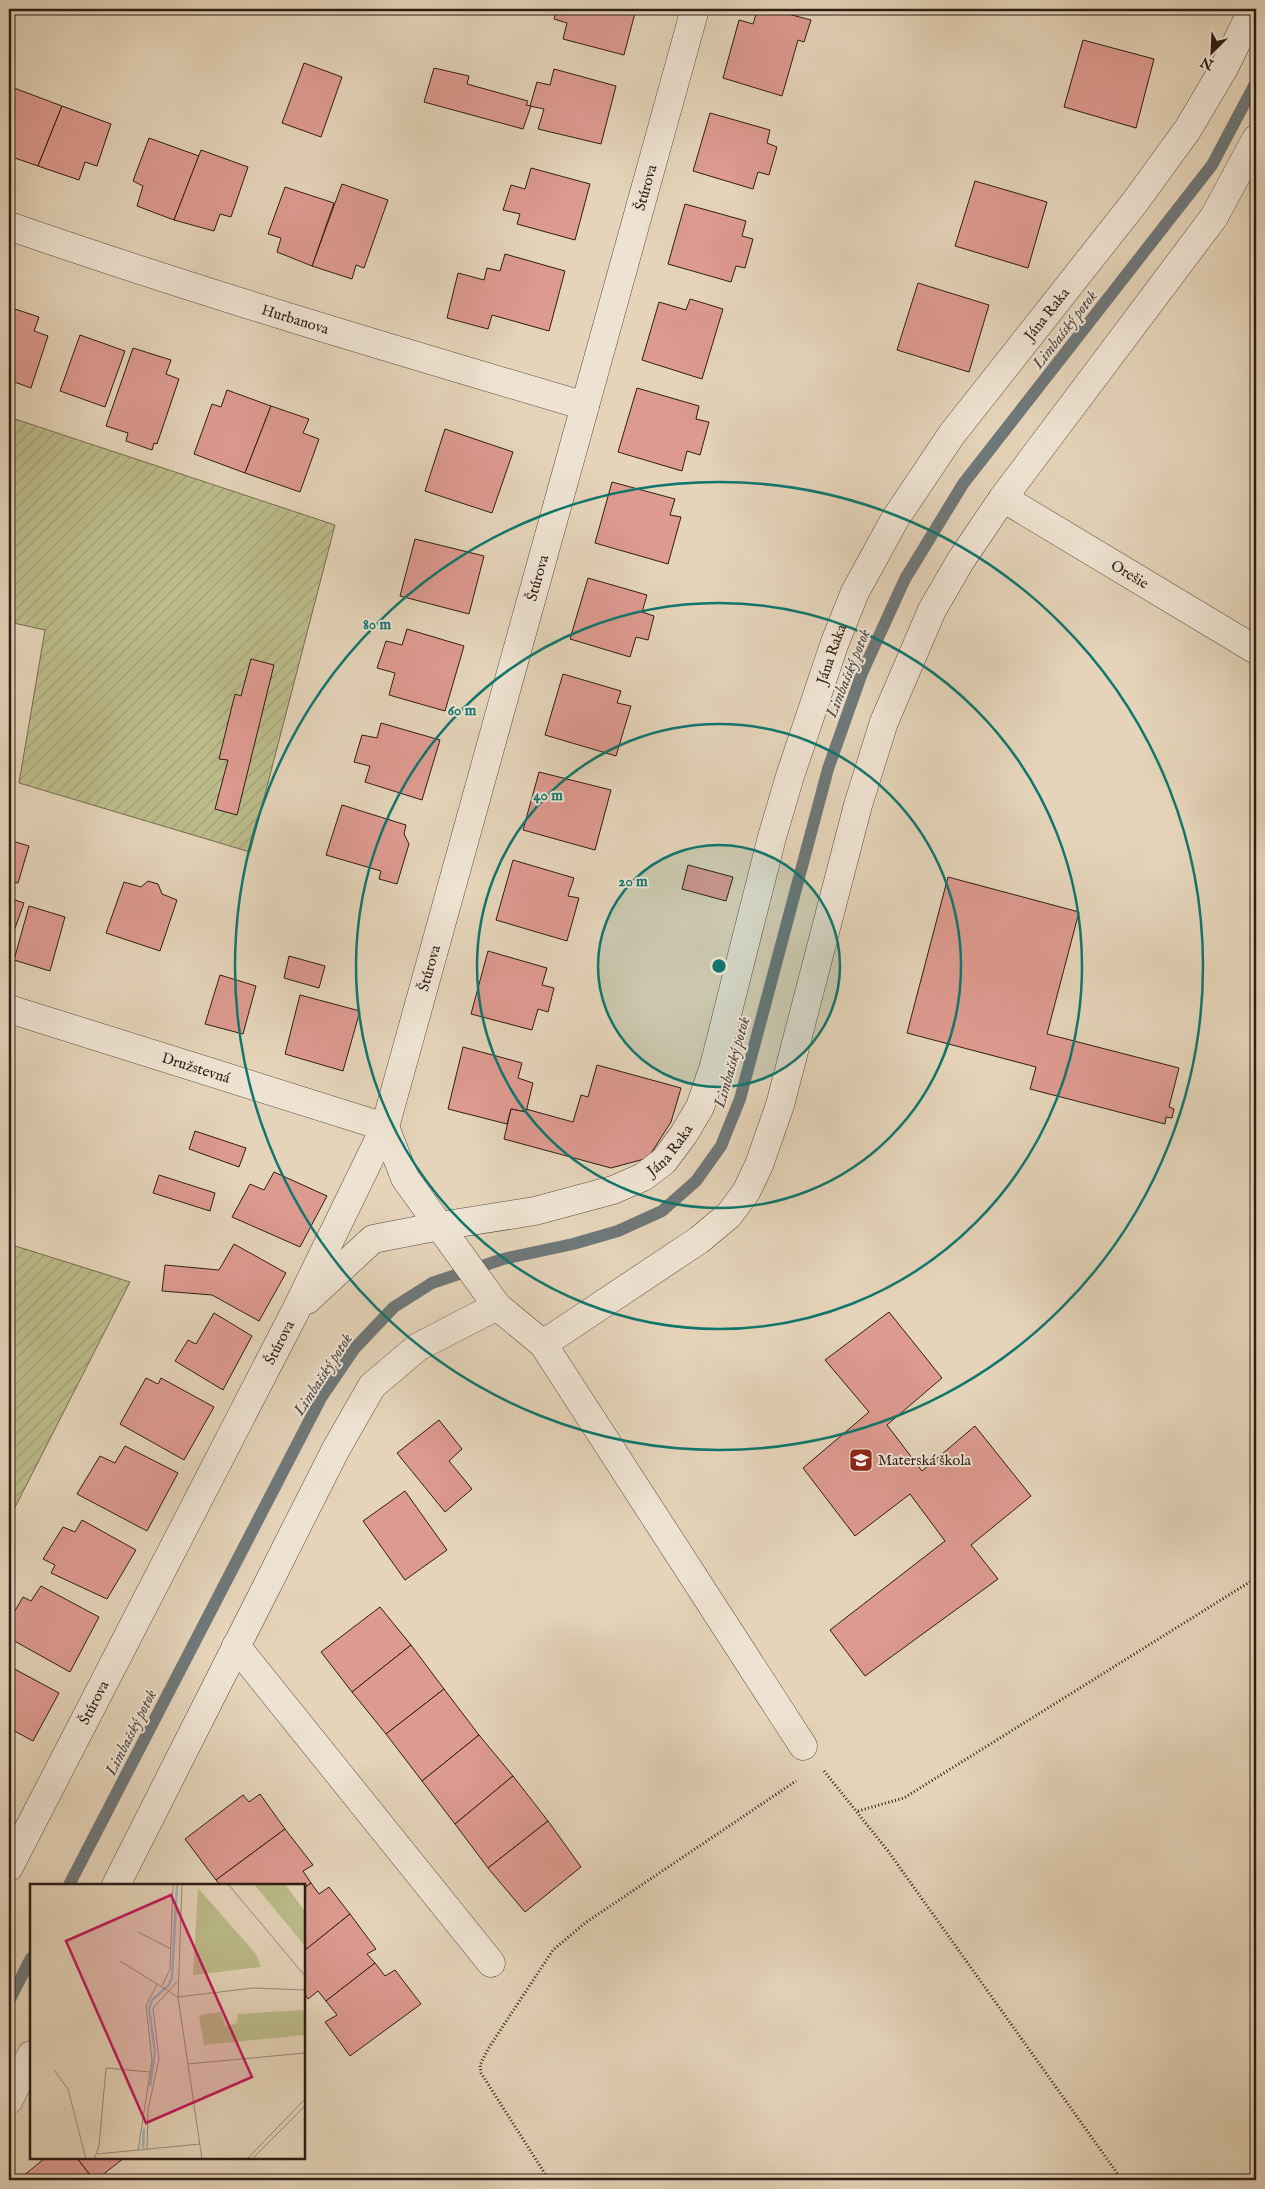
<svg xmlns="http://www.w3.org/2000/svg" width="1265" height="2189" font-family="'IM FELL English',serif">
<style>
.garden{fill:url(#garden-furrows);stroke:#756c50}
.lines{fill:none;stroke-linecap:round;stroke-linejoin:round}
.stream{stroke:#6f7879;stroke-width:12}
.building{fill:#dd9a8f;stroke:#2e1c15}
.minor-casing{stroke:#5c4a3e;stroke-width:29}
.path{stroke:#2e1c15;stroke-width:3;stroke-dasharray:1 2.5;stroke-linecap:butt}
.minor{stroke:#eee3d2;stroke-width:28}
.ring{fill:none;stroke:#0f766e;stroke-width:2.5}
.labels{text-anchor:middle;stroke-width:4;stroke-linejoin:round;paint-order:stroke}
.street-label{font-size:15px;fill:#2e1c15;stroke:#eee3d2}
.poi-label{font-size:15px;fill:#2e1c15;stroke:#eee3d2;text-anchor:start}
.water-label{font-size:16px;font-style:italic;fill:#4f4a47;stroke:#eee3d2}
.inset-river{fill:none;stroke:#9bb5bb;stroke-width:2.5}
.inset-road{fill:none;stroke:#9c8a77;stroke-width:1}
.view{fill:#c2185b;fill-opacity:0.15;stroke:#c2185b;stroke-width:2.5}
.inset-edge{fill:none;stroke:#2e1c15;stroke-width:2.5}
.centre{fill:#0f766e;stroke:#eee3d2;stroke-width:2.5}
.ring-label{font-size:15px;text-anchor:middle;font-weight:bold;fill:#0f766e;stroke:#eee3d2;stroke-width:4;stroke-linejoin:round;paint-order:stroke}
</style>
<defs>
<pattern id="garden-furrows" width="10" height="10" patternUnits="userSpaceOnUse" patternTransform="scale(1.25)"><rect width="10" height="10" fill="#bcbb8a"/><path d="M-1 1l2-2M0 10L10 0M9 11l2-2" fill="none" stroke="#a2a076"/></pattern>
</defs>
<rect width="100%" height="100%" fill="#e5d4b9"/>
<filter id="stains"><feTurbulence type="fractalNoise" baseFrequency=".004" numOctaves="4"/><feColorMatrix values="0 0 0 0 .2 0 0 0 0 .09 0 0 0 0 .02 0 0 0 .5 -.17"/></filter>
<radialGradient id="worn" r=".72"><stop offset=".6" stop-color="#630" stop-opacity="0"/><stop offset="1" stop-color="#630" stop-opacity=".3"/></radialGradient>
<g class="garden">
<path d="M9,417L335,525L250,852L19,783L45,630L9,622Z"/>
<path d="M9,1244L130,1282L9,1519Z"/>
</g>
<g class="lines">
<g class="stream">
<path d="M69,1885L321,1398L355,1348L394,1307L432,1283L503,1259L573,1244L618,1231L662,1211L696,1181L721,1146L740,1099L828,769L862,673L905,579L963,484L1212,165L1256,82"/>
<path d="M9,2001L31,1958"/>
</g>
</g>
<g class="building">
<path d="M557,9H636L624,55L563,39L567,23L554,19Z"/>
<path d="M769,9L811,20L804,42L798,40L782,96L723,78L739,20L753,24L756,14L761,10Z"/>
<path d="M1083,40L1154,59L1136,128L1064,107Z"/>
<path d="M304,63L342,77L321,137L282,123Z"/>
<path d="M434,68L469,76L467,84L528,101L526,105L531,106L523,129L424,102Z"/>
<path d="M554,69L616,86L601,144L538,129L544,109L530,106L537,82L550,85Z"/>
<path d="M14,88L62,106L38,166L9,156V100Z"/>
<path d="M62,106L111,124L97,166L85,162L79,180L38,166Z"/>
<path d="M710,113L770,130L767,143L777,147L769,175L758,172L753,189L693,171Z"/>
<path d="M149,138L199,156L174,220L137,206L143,186L133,181Z"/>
<path d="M201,150L248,167L231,217L220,214L214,231L174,220Z"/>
<path d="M531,168L590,184L575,240L517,224L520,214L503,210L511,185L525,189Z"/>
<path d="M975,181L1047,202L1028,268L955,246Z"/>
<path d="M342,184L388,200L364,268L356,265L352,279L312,266Z"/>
<path d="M285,187L334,203L312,266L277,252L281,238L268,234Z"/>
<path d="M685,204L746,221L742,236L753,239L745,268L736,266L731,282L668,264Z"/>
<path d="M505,254L565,271L549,331L492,315L488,329L447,318L458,273L484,280L487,268L500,271Z"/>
<path d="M918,283L989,305L969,372L897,350Z"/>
<path d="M690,299L723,309L702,379L642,360L659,302L686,310Z"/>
<path d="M9,307L39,317L34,331L48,336L31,388L9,380Z"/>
<path d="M80,335L125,351L105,407L60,391Z"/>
<path d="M133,348L171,360L166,374L179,379L157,444L154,443L152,450L126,441L128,433L106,426Z"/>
<path d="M637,388L699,406L696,419L709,422L700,455L687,451L682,471L618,452Z"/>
<path d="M227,390L271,406L245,473L194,454L212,404L221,407Z"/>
<path d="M271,406L309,419L303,433L319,439L300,492L245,473Z"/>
<path d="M445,429L513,452L492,513L425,491Z"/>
<path d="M612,482L675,499L670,515L681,517L668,564L595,543Z"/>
<path d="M415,539L484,556L469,614L400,596Z"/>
<path d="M588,578L647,595L642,612L654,616L648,640L636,637L630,657L570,639Z"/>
<path d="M407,629L464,646L445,711L389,695L395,673L377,668L386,641L402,645Z"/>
<path d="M251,659L274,665L237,815L215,809L228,760L219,759L235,694L241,696Z"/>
<path d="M563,674L621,691L617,703L631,706L616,756L545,735Z"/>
<path d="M381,723L440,740L422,800L365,782L370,766L354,762L362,735L377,738Z"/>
<path d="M539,772L611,790L595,850L523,830Z"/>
<path d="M342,805L406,825L404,834L409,844L397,884L379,879L381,871L326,855Z"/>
<path d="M9,840L29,846L18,883L9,881Z"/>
<path d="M513,860L574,878L568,896L579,898L567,941L496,920Z"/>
<path d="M688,865L733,877L726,901L682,889Z"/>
<path d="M948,877L1079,912L1047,1034L1179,1068L1169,1107L1174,1109L1172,1118L1166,1117L1165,1124L1030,1089L1036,1067L907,1033Z"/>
<path d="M148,881L158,884L162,894L177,900L160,951L106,933L124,882L141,887Z"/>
<path d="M9,898L24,903L9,945Z"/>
<path d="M29,906L65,917L50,971L14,960Z"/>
<path d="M488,951L547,968L542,985L554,988L548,1012L538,1009L532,1030L471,1014Z"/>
<path d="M289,956L325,966L319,988L284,978Z"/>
<path d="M220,975L256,986L243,1034L205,1024Z"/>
<path d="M300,995L360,1011L343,1071L285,1054Z"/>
<path d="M463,1047L522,1063L518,1078L533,1083L526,1112L511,1109L507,1124L448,1109Z"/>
<path d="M597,1065L681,1088L671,1122L648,1158L611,1168L504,1139L511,1109L526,1112V1109L573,1122L581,1095L588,1097Z"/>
<path d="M195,1131L246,1148L239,1167L189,1149Z"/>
<path d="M274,1172L327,1196L300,1247L232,1217L250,1184L264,1190Z"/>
<path d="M159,1175L215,1193L210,1211L153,1193Z"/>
<path d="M234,1244L286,1273L259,1321L212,1295L162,1291L165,1265L219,1270Z"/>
<path d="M889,1312L942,1378L887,1425L922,1471L975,1426L1031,1496L971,1545L998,1579L865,1676L830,1630L945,1541L910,1494L855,1536L803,1468L869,1412L825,1360Z"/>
<path d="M214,1313L252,1336L223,1390L175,1361L188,1340L196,1344Z"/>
<path d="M146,1378L158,1384L161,1378L214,1407L184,1460L120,1424Z"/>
<path d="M439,1420L462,1449L449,1461L472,1489L445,1512L397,1453Z"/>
<path d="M125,1446L178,1473L147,1531L77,1494L100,1456L115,1463Z"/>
<path d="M405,1491L447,1550L405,1580L363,1521Z"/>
<path d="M82,1520L136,1550L107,1599L51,1573L55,1565L43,1559L63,1527L75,1532Z"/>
<path d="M41,1586L99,1617L70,1672L9,1638V1621L23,1597L31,1601Z"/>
<path d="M380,1607L411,1645L352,1692L321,1652Z"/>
<path d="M411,1645L444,1689L386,1734L352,1692Z"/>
<path d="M9,1666L59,1693L33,1741L9,1728Z"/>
<path d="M444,1689L479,1735L422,1781L386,1734Z"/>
<path d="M479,1735L513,1776L455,1824L422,1781Z"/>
<path d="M513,1776L548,1821L488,1868L455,1824Z"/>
<path d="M260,1794L285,1829L216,1880L185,1839L243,1795L249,1802Z"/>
<path d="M548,1821L581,1867L525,1912L488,1868Z"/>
<path d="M285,1829L313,1865L303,1871L311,1883L304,1888V1885H220L216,1880Z"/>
<path d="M311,1883L319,1894L329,1887L350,1914L304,1951V1888Z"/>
<path d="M350,1914L376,1949L367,1954L375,1963L326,2001L318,1991L308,1999L304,1993V1951Z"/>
<path d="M375,1963L385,1976L395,1970L421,2004L350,2056L325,2022L337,2015L326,2001Z"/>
<path d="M45,2158H77L94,2180H25L22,2177Z"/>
<path d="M77,2158H124L96,2180H94Z"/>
</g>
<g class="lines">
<g class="minor-casing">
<g id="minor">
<path id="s1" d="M9,226C199,292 392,349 585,406"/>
<path id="s2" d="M1003,498L1256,650"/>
<path id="s3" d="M9,1009L385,1127"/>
<path d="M385,1127L405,1178L497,1306L543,1344L803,1746"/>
<path id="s4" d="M307,1300L373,1239L440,1226L535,1211L613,1190L643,1177L664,1161L684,1134L700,1107L714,1066L772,837L790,776L835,642L855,592L895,519L952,434L1135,202L1188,129L1224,68L1253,9"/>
<path d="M543,1344L699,1240L729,1215L746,1192L759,1165L780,1105L858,805L884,722L932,610L961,560L1003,498L1214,217L1256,139"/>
<path d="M236,1646L491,1963"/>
<path id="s5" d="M9,1867L296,1310L385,1127L695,9"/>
<path d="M116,1885L336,1449L372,1386L418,1347L497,1306"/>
<path d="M9,2100L31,2055"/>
</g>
</g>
<g class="path">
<path d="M824,1771L888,1851L1122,2180"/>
<path d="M858,1811L904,1798L1256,1578"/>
<path d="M549,2180L481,2073L480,2065L488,2049L553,1950L585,1923L796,1781"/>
</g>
<use href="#minor" class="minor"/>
</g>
<circle cx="719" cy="966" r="121" fill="#0f766e" fill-opacity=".12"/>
<g class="ring">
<circle cx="719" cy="966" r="121"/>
<circle cx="719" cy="966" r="242"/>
<circle cx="719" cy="966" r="363"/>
<circle cx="719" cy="966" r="484"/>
</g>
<defs>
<g id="school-square" transform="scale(1.25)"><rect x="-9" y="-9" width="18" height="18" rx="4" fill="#8f2418" stroke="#eee3d2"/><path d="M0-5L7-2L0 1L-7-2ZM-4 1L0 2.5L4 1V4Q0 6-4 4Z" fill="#fff"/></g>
</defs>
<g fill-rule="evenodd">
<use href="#school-square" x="861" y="1460"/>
</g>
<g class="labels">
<g class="street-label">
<text dy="5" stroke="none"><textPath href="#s5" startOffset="1805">Štúrova</textPath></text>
<text dy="5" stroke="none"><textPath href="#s4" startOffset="1336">Jána Raka</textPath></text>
<text dy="5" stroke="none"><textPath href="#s1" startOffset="301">Hurbanova</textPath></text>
<text dy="5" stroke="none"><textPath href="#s2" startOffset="148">Orešie</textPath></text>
<text dy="5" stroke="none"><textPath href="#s5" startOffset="1400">Štúrova</textPath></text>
<text dy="5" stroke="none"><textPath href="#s4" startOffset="931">Jána Raka</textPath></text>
<text dy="5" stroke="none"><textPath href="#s5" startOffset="995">Štúrova</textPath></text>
<text dy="5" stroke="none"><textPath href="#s3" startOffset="196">Družstevná</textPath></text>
<text dy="5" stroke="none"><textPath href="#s4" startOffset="406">Jána Raka</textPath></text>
<text dy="5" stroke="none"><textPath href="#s5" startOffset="590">Štúrova</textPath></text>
<text dy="5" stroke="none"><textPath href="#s5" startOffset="185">Štúrova</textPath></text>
</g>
<g class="poi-label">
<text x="878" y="1465">Materská škola</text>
</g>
<g class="water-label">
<text transform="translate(1064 329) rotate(-52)" y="6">Limbašský potok</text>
<text transform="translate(847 673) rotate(-68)" y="6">Limbašský potok</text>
<text transform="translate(731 1062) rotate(-74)" y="6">Limbašský potok</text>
<text transform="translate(322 1374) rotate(-57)" y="6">Limbašský potok</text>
<text transform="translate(130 1732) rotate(-63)" y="6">Limbašský potok</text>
</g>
</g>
<g transform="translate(30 1884)">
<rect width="275" height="275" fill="#e5d4b9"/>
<path d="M224,0H255L275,27V62ZM168,4L226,70L231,83L163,91ZM275,126V151L174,161L169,131L191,128L195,142L207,139L208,130Z" fill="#bcbb8a"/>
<path class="inset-river" d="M120,202L125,168L119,124L122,116L138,102L142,94L147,0M113,264L114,245"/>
<path class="inset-road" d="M152,0L148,113L172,275M198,0L275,92M108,48L141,65M90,77L148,113M132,102L140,85L143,0M148,113L223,104L275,106M158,180L275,169M24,186L38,205L56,275M117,266L118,226L129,175L123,124L147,98M108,267L122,176L116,121L127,101M67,270L170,260M64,275L69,262L76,184L120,188M217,275L275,215M222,275L275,222"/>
<path class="view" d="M141,11L222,193L116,239L36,57Z"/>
<rect width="275" height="275" class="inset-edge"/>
</g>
<circle cx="719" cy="966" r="8" class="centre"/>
<g class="ring-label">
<text x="377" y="629">80 m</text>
<text x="462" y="715">60 m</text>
<text x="548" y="800">40 m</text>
<text x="633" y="886">20 m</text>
</g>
<rect width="1265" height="2189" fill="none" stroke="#e5d4b9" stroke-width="30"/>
<rect x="10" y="10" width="1245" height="2169" fill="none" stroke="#2e1c15" stroke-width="2.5"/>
<rect x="15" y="15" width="1235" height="2159" fill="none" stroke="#2e1c15"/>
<g transform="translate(1212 52) rotate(204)" stroke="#eee3d2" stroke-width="4" paint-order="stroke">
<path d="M0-4L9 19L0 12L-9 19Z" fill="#2e1c15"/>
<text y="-8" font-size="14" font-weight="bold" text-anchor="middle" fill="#2e1c15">N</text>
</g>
<rect width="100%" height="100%" filter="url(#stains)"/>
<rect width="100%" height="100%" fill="url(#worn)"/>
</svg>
